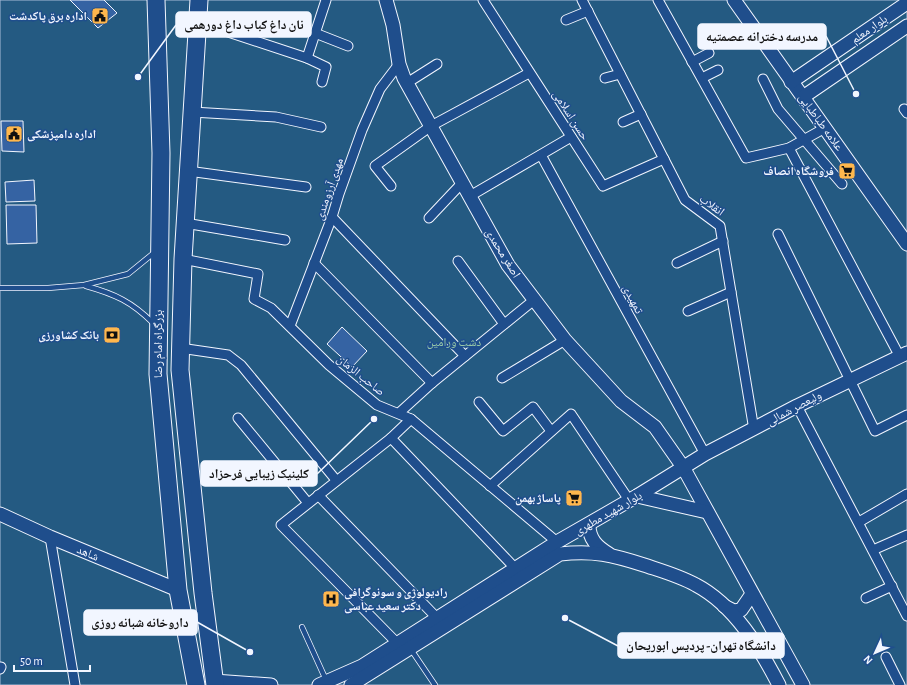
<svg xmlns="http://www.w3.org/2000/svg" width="907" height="685" font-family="'Alegreya Sans','Noto Naskh Arabic',sans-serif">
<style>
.green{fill:#245a82;stroke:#a8bbd7}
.building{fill:#3563a3;stroke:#f2f6ff}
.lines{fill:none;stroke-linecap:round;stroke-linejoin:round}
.lane-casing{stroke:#f2f6ff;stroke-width:6}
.street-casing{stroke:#f2f6ff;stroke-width:11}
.secondary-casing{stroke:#f2f6ff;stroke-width:15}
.highway-casing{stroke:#f2f6ff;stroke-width:19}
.lane{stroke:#1f4e8c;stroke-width:4.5}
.street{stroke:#1f4e8c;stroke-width:9}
.secondary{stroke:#1f4e8c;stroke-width:13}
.highway{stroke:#1f4e8c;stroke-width:17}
.labels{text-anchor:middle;stroke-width:3;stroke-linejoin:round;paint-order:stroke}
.poi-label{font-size:12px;font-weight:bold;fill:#f2f6ff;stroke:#1f4e8c;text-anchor:end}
.street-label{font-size:12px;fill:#f2f6ff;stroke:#1f4e8c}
.park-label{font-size:12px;fill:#97c8a6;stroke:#1f4e8c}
.leader{fill:none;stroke:#f2f6ff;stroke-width:1.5}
.callout-dot{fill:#f2f6ff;stroke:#1f4e8c;stroke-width:1.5}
.callout{fill:#f2f6ff;stroke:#f2f6ff;stroke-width:1.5}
.callout-label{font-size:13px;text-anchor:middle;font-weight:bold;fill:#111}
</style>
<rect width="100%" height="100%" fill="#1f4e8c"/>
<rect class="green" x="0" y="0" width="907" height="685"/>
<g class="building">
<path d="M70,0H104L117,13L98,28Z"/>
<path d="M1,121H23L24,152L2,151Z"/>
<path d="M34,180L35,201L6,202L5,182Z"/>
<path d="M6,205H36L37,243L7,244Z"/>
<path d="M342,327L367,351L352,367L327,344Z"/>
</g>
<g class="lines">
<g class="lane-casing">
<g id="lane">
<path d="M86,286C115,294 132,302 153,323"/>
<path d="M0,288H48L84,285L128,274L155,252"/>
<path d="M302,627L326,680"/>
<path d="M410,648L435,685"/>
</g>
</g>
<g class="street-casing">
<g id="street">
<path d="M483,0L603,186L664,159"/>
<path d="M582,0L685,200L720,226L754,430"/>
<path d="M658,0L746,158L789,148L825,128"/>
<path d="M566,20L588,11"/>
<path d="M198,22L307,58L326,67L322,82"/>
<path d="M315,33L348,46"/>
<path d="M307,58L326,0"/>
<path d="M692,62L709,53"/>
<path d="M605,78L620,74"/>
<path d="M702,78L718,70"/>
<path d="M763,79L778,109L842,184"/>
<path d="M407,83L437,64"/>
<path d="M904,109L907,113"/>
<path d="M192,112L276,117L321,127"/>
<path d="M623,122L641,114"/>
<path d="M789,148L900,357"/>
<path d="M541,155L705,454"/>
<path d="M188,171L306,187"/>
<path d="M391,186L375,166L431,126L529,73"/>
<path d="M470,196L571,137"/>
<path d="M332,217L465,356"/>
<path d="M429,218L462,183"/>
<path d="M185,223L285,240"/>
<path d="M778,234L875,431L907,415"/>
<path d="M183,259L258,274L254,299L271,308L329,365L377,405L411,419L557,542"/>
<path d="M458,261L504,324"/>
<path d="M314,263L432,383"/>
<path d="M677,263L723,241"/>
<path d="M688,311L731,292"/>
<path d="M290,326L332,217L339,194L362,130L380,89L399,64"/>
<path d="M180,348L228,355L241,365L336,480"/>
<path d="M502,378L565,340"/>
<path d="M479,402L503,431L533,407L551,431"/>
<path d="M797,406L907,616"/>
<path d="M399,413L432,383L534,300"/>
<path d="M238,418L308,503"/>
<path d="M391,438L516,569"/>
<path d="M490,486L571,414L629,500"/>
<path d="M318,495L437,618"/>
<path d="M859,522L907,494"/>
<path d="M50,537L75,685"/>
<path d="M873,550L907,535"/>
<path d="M866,598L892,586"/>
<path d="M398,644L281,525L391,438L411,419"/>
<path d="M886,657L900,685"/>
<path d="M0,669L1,667"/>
</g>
</g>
<g class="secondary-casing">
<g id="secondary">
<path d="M386,0L393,25L399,64L404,78L508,265L565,340L621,401L655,427L683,467L803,685"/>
<path d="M734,0L907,244"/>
<path d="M791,82L907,3"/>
<path d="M803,97L907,26"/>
<path d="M637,496L707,512"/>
<path d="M0,514L50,537L178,590"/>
<path d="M589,525C589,539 597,547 609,554"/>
<path d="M724,606L734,611L741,610L752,594"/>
<path d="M214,681L271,685"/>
<path d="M319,685L362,666L557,542L637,496L705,454L797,406L907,353"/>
<path d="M351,685L560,554C593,550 613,555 644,565C662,571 680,576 696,585C734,605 760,648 779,685"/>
</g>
</g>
<g class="highway-casing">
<g id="highway">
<path d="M156,0L161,153L158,374L178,590L196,685"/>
<path d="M199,0L183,259L180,370L203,593L215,685"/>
</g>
</g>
<use href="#lane" class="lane"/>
<use href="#street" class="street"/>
<use href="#secondary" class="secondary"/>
<use href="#highway" class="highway"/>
</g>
<defs>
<g id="civic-square" transform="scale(0.9)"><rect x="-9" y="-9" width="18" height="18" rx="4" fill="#ffb74d" stroke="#1f4e8c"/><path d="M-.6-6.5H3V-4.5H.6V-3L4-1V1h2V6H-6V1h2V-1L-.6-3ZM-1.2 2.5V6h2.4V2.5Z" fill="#111"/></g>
<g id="supermarket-square" transform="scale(0.9)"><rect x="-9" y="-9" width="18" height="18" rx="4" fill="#ffb74d" stroke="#1f4e8c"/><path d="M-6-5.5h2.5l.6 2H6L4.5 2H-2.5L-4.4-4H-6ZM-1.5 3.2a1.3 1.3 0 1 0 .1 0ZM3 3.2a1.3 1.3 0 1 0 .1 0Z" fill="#111"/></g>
<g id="bank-square" transform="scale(0.9)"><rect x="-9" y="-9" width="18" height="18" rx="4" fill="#ffb74d" stroke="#1f4e8c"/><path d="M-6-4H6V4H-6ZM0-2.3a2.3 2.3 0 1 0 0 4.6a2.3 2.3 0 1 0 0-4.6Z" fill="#111"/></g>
<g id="hospital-square" transform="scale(0.9)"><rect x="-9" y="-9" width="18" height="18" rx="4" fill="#ffb74d" stroke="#1f4e8c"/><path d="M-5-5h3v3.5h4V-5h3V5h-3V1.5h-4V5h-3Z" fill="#111"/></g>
</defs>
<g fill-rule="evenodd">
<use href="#civic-square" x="100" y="16"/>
<use href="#civic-square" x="14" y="134"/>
<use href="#supermarket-square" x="847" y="171"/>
<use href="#bank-square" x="112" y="335"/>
<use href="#supermarket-square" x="574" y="498"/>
<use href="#hospital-square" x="331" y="599"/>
</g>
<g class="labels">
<g class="poi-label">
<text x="87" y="20">اداره برق پاکدشت</text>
<text x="27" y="138" text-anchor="start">اداره دامپزشکی</text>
<text x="834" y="175">فروشگاه انصاف</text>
<text x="99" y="339">بانک کشاورزی</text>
<text x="561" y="502">پاساژ بهمن</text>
<text x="344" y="596" text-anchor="start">رادیولوژی و سونوگرافی<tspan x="344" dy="14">دکتر سعید عباسی</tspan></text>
</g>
<g class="street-label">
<text transform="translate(869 29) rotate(-35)" y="4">بلوار معلم</text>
<text transform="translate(571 115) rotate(57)" y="4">حسن اسلامی</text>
<text transform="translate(821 122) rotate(54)" y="4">علامه طباطبایی</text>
<text transform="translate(329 189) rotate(-71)" y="4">مهدی آرزومندی</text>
<text transform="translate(712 205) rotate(36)" y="4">انقلاب</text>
<text transform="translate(503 253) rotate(58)" y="4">اصغر محمدی</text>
<text transform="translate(633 299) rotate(62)" y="4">تمهیدی</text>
<text transform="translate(158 344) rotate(-90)" y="4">بزرگراه امام رضا</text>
<text transform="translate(361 375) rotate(39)" y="4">صاحب الزمان</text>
<text transform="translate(794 408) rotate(-28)" y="4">ولیعصر شمالی</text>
<text transform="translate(608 513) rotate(-30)" y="4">بلوار شهید مطهری</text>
<text transform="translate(88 553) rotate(23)" y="4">شاهد</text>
</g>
<g class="park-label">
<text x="454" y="346">دشت ورامین</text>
</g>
</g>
<path class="leader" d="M138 77L176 25M856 94L826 36M374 419L317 474M250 652L197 622M565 618L618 646"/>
<g class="callout-dot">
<circle cx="138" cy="77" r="4"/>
<circle cx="856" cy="94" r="4"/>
<circle cx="374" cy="419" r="4"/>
<circle cx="250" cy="652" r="4"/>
<circle cx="565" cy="618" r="4"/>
</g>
<g class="callout">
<rect x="176" y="12" width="135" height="25" rx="4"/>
<rect x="698" y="24" width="128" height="25" rx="4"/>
<rect x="201" y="461" width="116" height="25" rx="4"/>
<rect x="84" y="610" width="113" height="25" rx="4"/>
<rect x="618" y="633" width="166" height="25" rx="4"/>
</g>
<g class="callout-label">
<text x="244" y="29">نان داغ کباب داغ دورهمی</text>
<text x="762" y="41">مدرسه دخترانه عصمتیه</text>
<text x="259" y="478">کلینیک زیبایی فرحزاد</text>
<text x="140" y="627">داروخانه شبانه روزی</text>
<text x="701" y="650">دانشگاه تهران- پردیس ابوریحان</text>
</g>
<g transform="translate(875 653) rotate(226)" stroke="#1f4e8c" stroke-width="3" paint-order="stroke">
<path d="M0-3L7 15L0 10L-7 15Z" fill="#f2f6ff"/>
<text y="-6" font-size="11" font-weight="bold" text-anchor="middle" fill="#f2f6ff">N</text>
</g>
<path d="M14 665v6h76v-6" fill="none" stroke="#f2f6ff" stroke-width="2"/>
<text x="20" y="665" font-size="12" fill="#f2f6ff" stroke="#1f4e8c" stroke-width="3" paint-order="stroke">50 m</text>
</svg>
